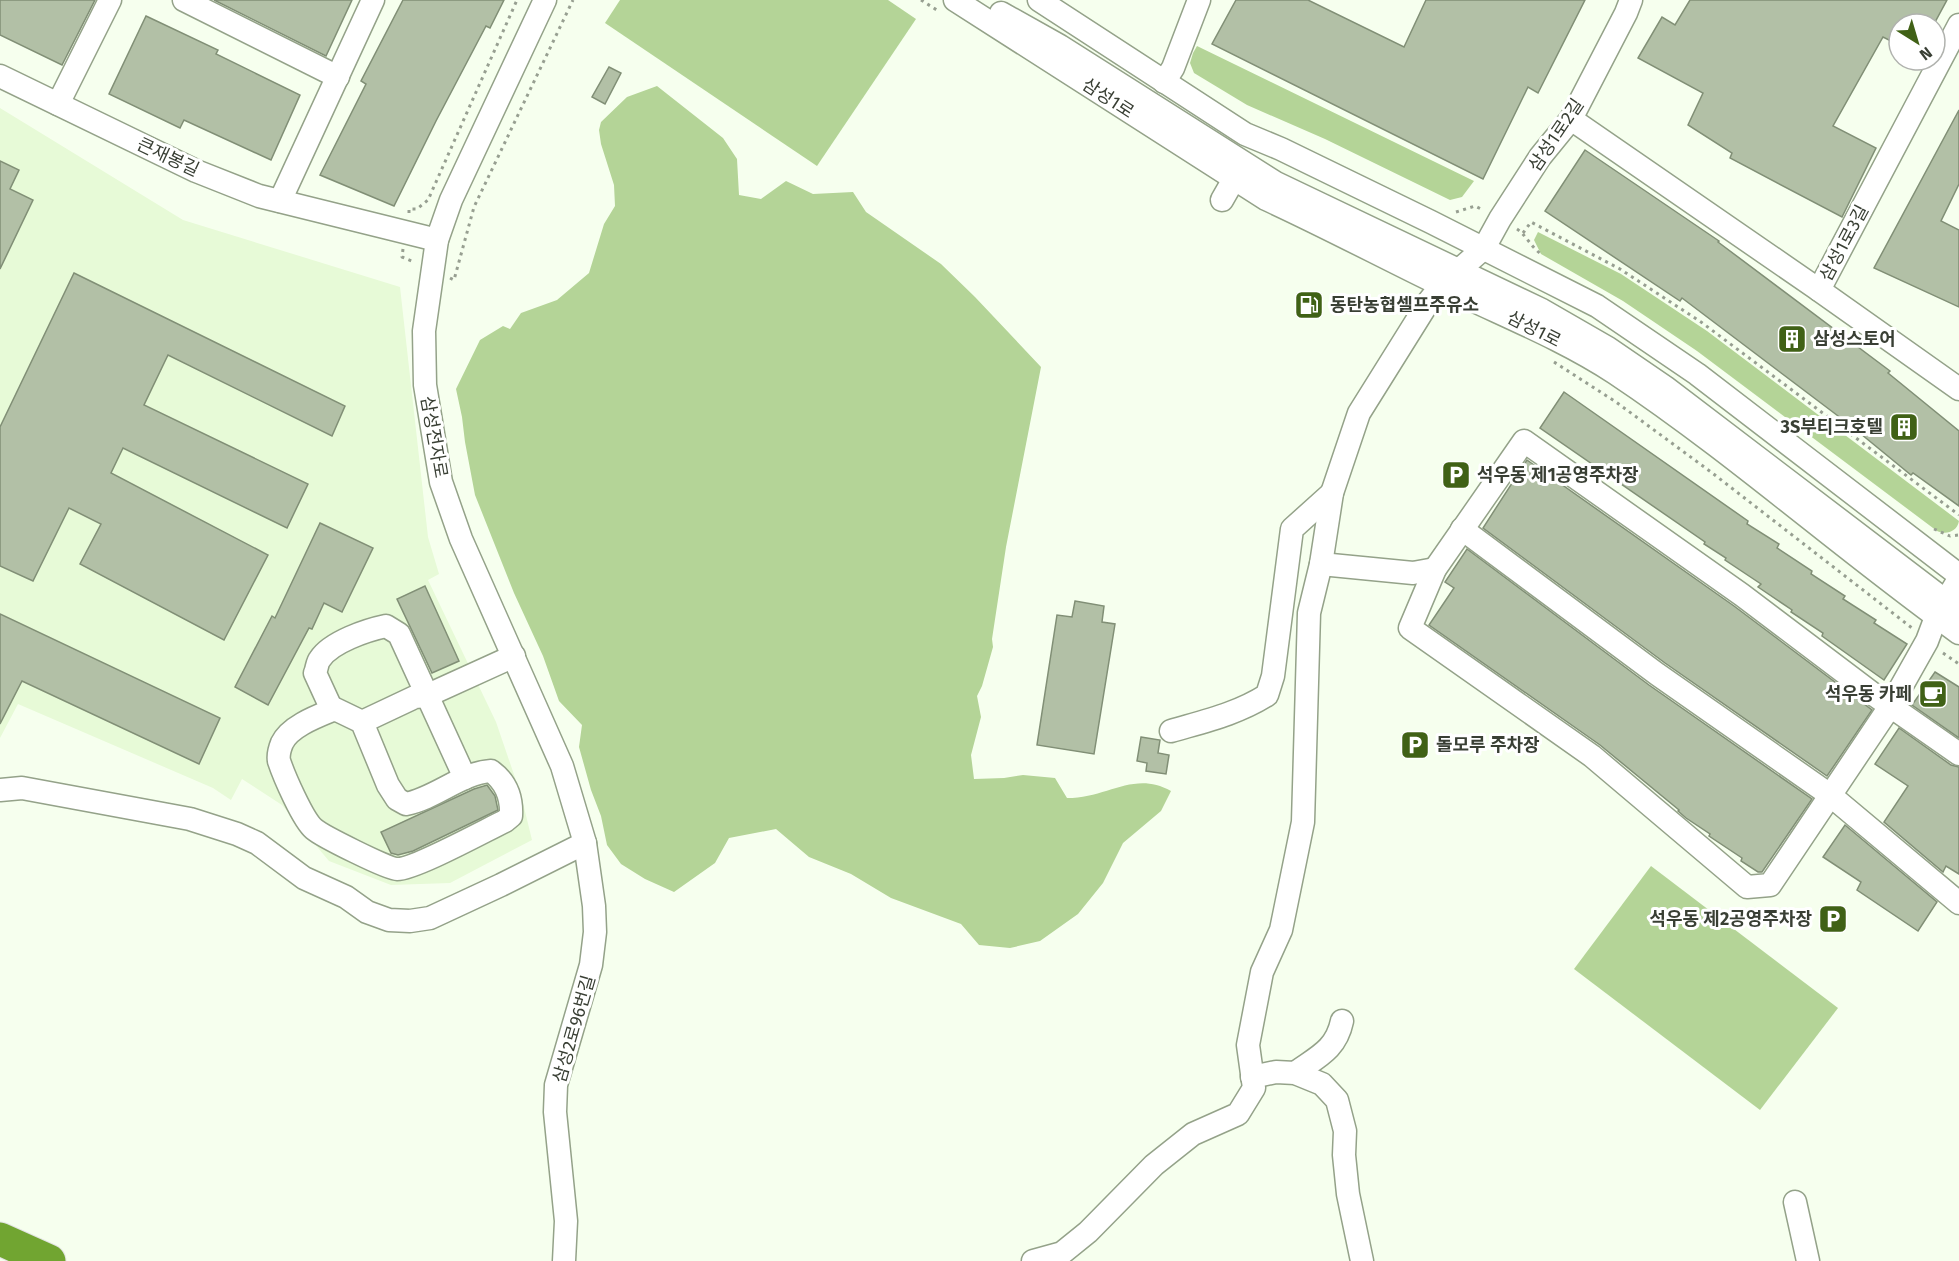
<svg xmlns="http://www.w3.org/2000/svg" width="1959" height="1261" font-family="'Fira Sans','Noto Sans KR',sans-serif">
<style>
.built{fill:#e7fad7}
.green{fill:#b4d497}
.building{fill:#b2c0a6;stroke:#818f76;stroke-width:1.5}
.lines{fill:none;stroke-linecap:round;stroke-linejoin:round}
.minor-casing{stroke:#94a289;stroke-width:25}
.highway-casing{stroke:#e3e4e3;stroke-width:35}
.path{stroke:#979f91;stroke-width:3;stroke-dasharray:3 4.5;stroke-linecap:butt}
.minor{stroke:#fff;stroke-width:22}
.highway{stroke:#71a531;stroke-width:33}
.labels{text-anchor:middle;stroke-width:6;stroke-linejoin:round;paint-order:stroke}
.street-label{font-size:18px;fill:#393f34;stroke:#fff}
.poi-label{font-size:18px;font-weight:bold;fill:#393f34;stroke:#fff;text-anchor:start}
</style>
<rect width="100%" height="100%" fill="#f6ffee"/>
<path class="built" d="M0,108L183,220L400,287L428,537L439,574L428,580L496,722L521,795L532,840L450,883L391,885L329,861L282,805L242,779L231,800L213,788L18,704L0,738Z"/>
<g class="green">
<path d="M620,0H888L916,19L817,166L605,23Z"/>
<path d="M1197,46L1474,181L1462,197L1450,200L1325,139L1247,105L1194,73L1190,63L1193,53Z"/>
<path d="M657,86L723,138L737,159L739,195L761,199L786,181L813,194L853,192L866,212L941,264L975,297L1041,367L1006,547L992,639L993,647L982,686L977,696L981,717L971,755L974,779L1004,778L1023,775L1055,778L1067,798C1108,798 1134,770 1171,791L1161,811L1123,843L1103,883L1078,914L1040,941L1010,948L979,945L961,924L891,898L851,874L809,857L776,829L729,838L715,863L674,892L645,879L621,864L607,845L601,816L591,790L579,747L582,725L559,701L543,656L514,593L475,495L465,442L462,417L456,389L480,340L503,326L510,329L521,313L557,300L589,273L604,224L615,206L614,185L601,144L599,130L601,122L627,97Z"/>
<path d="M1538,232L1621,274L1707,331L1959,521C1957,532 1946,535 1937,531L1697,351L1623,301L1541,254L1534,240Z"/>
<path d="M1651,866L1838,1008L1760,1110L1574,969Z"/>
</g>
<g class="building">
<path d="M0,0H95L62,65L0,35Z"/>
<path d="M214,0H352L326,56Z"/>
<path d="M403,0H504L490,28L486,26L436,121L394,206L320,175L366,84L361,81Z"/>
<path d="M1236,0H1308L1404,47L1426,0H1585L1538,93L1528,87L1483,179L1212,44Z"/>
<path d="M1690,0H1947L1934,24H1899V45L1883,37L1833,126L1876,148L1842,217L1730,158L1732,153L1688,125L1703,93L1638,58L1662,17L1675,25Z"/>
<path d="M146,16L218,50L216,54L300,95L271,160L184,120L180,128L109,94Z"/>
<path d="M609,67L621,73L605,104L592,97Z"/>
<path d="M1959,110V184L1941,221L1959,230V307L1874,268Z"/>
<path d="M1585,150L1719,241L1718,242L1890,371L1888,373L1959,431V506L1913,473L1911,475L1850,425L1682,298L1680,301L1545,211Z"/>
<path d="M0,161L19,170L10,189L33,200L0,269Z"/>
<path d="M74,273L345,406L332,436L168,355L144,405L308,484L287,528L123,448L111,473L268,555L224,640L80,564L101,524L69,508L33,581L0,566V427Z"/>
<path d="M1564,392L1748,521L1747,524L1779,544L1777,548L1812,571L1811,574L1845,596L1843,599L1876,620L1874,623L1907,644L1884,680L1822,636L1823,633L1791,612L1792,610L1758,587L1761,584L1725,560L1726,558L1704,544L1705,542L1540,428Z"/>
<path d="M1527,460L1734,606L1872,710L1827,776L1665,663L1483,528Z"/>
<path d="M320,523L373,548L342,612L324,603L312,629L309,628L268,705L235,687L272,616L275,618Z"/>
<path d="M1467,549L1649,685L1812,799L1762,872H1758L1741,861L1742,858L1709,836L1710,834L1686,818L1678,811L1679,810L1600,745L1429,625L1454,588L1445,582Z"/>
<path d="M425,586L459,661L432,673L397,599Z"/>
<path d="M1075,601L1104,606L1102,622L1115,624L1094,754L1037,745L1057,615L1072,617Z"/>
<path d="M0,614L220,718L199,764L22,681L0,724Z"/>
<path d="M1935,672L1959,687V738L1912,705Z"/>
<path d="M1899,728L1951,765L1959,767V874L1946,866L1943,872L1884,822L1908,786L1875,764Z"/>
<path d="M1141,737L1160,740L1158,753L1169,755L1166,774L1146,771L1147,763L1137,761Z"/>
<path d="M487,785L495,796L498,810L413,851L398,855L391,853L381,832L474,789Z"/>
<path d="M1845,825L1937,902L1918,931L1857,890L1861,882L1823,857Z"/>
</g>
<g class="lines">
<g class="minor-casing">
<g id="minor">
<path d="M184,0L338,77"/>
<path d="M545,0L451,200L437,240L424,331L425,385L441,482L461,539L562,766L585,843L594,906L595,932L591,965L556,1085L555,1112L566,1221L564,1261"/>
<path d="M955,0L1266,199C1325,226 1383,257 1441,285C1499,314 1560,337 1615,373C1735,453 1842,549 1959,633"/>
<path d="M1039,0L1245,134L1281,149L1431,222L1597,306L1697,374L1959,575"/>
<path d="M1001,13L1060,46L1276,183L1542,310L1608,348L1665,387L1959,611"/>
<path d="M0,76L196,171L259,196L437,240"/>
<path d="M1164,82L1173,68L1199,0"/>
<path d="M58,104L110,0"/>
<path d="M1571,119L1819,290L1959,25"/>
<path d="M1222,200L1234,179"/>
<path d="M280,201L373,0"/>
<path d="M1819,290L1959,389"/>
<path d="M1462,529L1657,674L1830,795L1959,903"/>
<path d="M1321,564L1413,573L1435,569"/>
<path d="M1959,579L1936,617L1927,641L1891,705L1770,885L1747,887L1592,756L1410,628L1435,569L1524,441L1742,595L1873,694L1959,754"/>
<path d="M335,709L362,722L388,785L397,799L406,804C436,798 461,773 491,771C506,782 512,798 511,816L505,821C486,830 413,870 397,869C388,869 322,836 314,829C303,820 284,776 279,761C278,756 280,748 282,743C290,726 318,716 335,709Z"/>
<path d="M332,710L315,673C317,669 317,662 320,659C331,642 367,630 386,626L399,634L465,778"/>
<path d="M362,722L415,697L426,696L514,656"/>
<path d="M1171,731C1205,721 1237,714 1267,695L1273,676L1292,529L1332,493"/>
<path d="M0,790L22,788L190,819L237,834L257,843L304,878L346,897L367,912L389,920L410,921L430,918L501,885L585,843"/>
<path d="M1295,1073C1317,1057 1336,1050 1342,1021"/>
<path d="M1252,1077L1276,1072L1295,1073L1322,1084L1337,1100L1345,1131L1344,1155L1348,1194L1362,1261"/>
<path d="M1795,1202L1808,1261"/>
<path d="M1033,1261L1062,1253L1088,1232L1154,1165L1193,1134L1238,1114L1254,1088L1248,1045L1262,972L1281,930L1303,822L1309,613L1321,564L1332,493L1359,413L1429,301L1441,286L1484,248L1500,219L1540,157L1571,119L1626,13L1631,0"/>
</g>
</g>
<g class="highway-casing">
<path id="highway" d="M0,1239L49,1261"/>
</g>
<g class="path">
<path d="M921,0L940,12"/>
<path d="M1456,212L1475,206L1483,210"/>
<path d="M409,213V209H417L428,200L517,0"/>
<path d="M1517,229C1526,235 1531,247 1541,254"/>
<path d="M1523,233L1531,222L1620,269L1701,322L1959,515"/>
<path d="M403,249L402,257L414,262"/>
<path d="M450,278L454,280L474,207L573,0"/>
<path d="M1554,362L1616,402L1711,472L1912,628"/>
<path d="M1934,529L1950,536L1959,535"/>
<path d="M1943,653L1959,664"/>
</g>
<use href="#minor" class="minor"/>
<use href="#highway" class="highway"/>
</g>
<defs>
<g id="fuel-square" transform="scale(1.5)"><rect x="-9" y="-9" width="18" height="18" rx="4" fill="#406116" stroke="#fff"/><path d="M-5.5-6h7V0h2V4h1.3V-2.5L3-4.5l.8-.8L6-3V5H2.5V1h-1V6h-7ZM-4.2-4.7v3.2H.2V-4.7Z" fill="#fff"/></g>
<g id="building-square" transform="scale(1.5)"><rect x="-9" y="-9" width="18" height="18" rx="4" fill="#406116" stroke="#fff"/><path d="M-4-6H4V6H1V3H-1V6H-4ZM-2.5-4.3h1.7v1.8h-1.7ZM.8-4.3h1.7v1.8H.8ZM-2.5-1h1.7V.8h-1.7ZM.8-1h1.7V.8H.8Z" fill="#fff"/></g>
<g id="parking-square" transform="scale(1.5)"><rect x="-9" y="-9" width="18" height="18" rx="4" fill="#406116" stroke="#fff"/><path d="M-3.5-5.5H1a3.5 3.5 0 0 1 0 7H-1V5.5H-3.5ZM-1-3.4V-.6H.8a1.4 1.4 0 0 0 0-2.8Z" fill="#fff"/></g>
<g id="cafe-square" transform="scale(1.5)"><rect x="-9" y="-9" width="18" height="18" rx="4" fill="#406116" stroke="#fff"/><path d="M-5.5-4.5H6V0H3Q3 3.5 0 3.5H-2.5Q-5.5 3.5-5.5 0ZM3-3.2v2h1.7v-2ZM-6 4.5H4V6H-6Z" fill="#fff"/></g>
</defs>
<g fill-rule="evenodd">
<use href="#fuel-square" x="1309" y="305"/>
<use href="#building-square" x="1792" y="339"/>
<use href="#building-square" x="1904" y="427"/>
<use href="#parking-square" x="1456" y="475"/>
<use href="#cafe-square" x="1933" y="694"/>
<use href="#parking-square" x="1415" y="745"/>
<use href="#parking-square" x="1833" y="919"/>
</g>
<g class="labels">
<g class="street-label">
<text transform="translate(1108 98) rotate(33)" y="6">삼성1로</text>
<text transform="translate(1556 135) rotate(-56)" y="6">삼성1로2길</text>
<text transform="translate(168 157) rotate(25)" y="6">큰재봉길</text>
<text transform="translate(1844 243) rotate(-62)" y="6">삼성1로3길</text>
<text transform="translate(1534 329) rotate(27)" y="6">삼성1로</text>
<text transform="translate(434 437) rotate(80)" y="6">삼성전자로</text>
<text transform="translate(574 1029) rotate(-74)" y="6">삼성2로96번길</text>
</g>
<g class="poi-label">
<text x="1330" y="311">동탄농협셀프주유소</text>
<text x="1813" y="345">삼성스토어</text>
<text x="1883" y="433" text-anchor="end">3S부티크호텔</text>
<text x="1477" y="481">석우동 제1공영주차장</text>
<text x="1912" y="700" text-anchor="end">석우동 카페</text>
<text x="1436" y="751">돌모루 주차장</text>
<text x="1812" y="925" text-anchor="end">석우동 제2공영주차장</text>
</g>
</g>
<g transform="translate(1917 42) rotate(143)"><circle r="28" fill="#ffffff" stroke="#b0b2ae" stroke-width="1.5"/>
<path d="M0-4.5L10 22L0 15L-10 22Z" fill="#406116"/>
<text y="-9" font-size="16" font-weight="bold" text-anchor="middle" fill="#393f34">N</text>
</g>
</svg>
